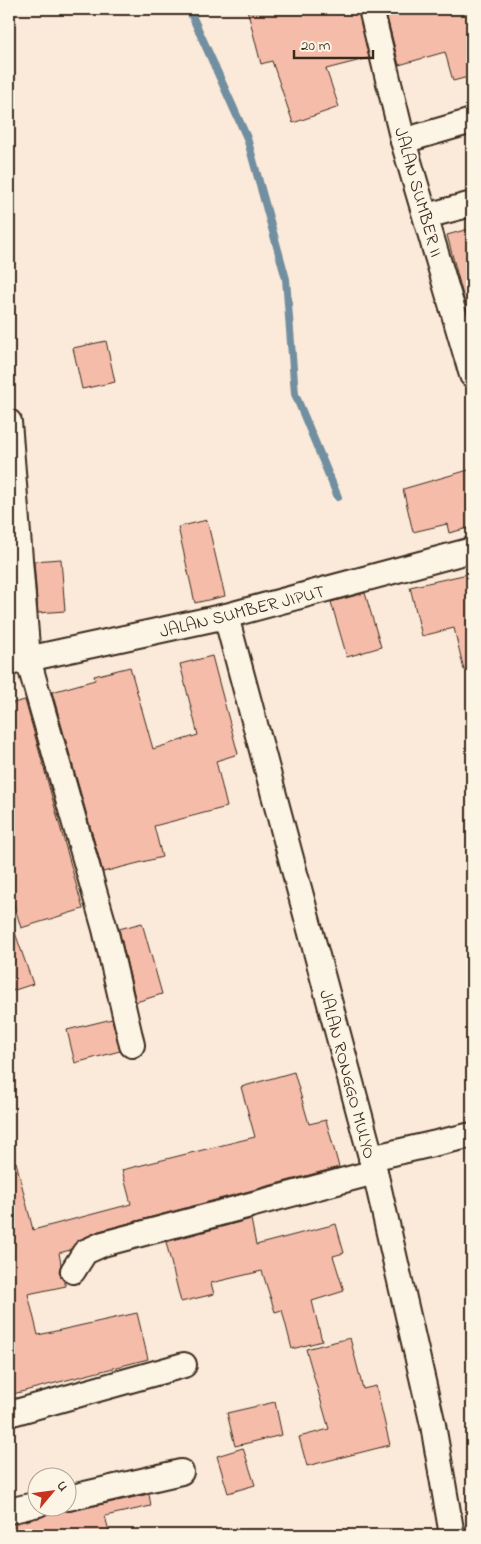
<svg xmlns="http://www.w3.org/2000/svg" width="481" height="1544" font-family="'Indie Flower',sans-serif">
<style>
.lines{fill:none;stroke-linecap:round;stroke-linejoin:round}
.stream{stroke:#718fa0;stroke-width:8}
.building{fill:#f5bda9;stroke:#3b2a1e}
.minor-casing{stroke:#3b2a1e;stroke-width:28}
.minor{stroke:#fcf5e5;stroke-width:24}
.labels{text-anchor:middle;stroke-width:4;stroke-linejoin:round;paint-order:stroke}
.street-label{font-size:18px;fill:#3b2a1e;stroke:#fcf5e5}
</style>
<rect width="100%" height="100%" fill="#fbead9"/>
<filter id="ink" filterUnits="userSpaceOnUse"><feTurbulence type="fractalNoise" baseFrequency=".02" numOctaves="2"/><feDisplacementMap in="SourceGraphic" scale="10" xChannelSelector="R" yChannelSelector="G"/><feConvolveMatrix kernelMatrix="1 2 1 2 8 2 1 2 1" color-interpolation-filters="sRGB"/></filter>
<g filter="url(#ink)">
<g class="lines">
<path class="stream" d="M189,9L247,138L286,279L295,394L338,497"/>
</g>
<g class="building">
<path d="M247,9H358L369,58L326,69L339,107L293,123L272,61L261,64Z"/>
<path d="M385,9H472V76L453,81L445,52L399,65Z"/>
<path d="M472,228V302L465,303L447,235Z"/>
<path d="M106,341L115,382L82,389L73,348Z"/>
<path d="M472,469V527L449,533L447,524L413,532L403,489Z"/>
<path d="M207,520L225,596L195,603L178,527Z"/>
<path d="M61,559L65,611L38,613L34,561Z"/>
<path d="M472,573V669L464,670L454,628L422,636L410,587Z"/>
<path d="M365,593L381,647L347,657L331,602Z"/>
<path d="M212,656L238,754L216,761L227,807L154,826L162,857L103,872L52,692L95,680L94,676L130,667L153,749L198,735L180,664Z"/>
<path d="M25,700L83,909L21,928L9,888V704Z"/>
<path d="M142,923L162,994L136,1002L119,929Z"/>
<path d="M9,924H12L33,984L9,992Z"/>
<path d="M112,1019L120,1051L75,1063L67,1030Z"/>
<path d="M294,1072L309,1124L326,1120L339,1167L99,1231L79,1240L70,1250L59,1253L61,1264L59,1271L66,1286L28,1294L38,1335L137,1313L148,1359L9,1395V1163L16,1162L33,1230L131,1204L122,1170L255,1137L241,1087Z"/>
<path d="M251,1219L256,1245L336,1224L344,1253L333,1256L344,1291L312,1301L322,1341L292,1349L282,1310L275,1312L262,1271L211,1283L214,1294L181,1302L166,1242Z"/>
<path d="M350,1338L363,1389L376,1386L390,1445L307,1466L299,1437L329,1429L306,1349Z"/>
<path d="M275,1402L282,1435L235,1446L227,1413Z"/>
<path d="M243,1448L255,1485L228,1493L217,1456Z"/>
<path d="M149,1494L151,1506L105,1516L110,1535H9V1524L42,1517L48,1514L51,1506L71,1511Z"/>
</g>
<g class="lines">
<g class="minor-casing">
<g id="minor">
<path d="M371,9L403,141L472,375"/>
<path d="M403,141L472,121"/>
<path d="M426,216L472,204"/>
<path d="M9,422L28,659L105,929L132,1045"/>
<path d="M226,616L375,1172L433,1425L452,1535"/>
<path d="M9,663L226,616L472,550"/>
<path d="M371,1158L472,1135"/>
<path d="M73,1271L85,1252L103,1244L375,1172"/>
<path d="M9,1414L184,1365"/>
<path d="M68,1498L181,1472"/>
<path d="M9,1511L38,1504"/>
</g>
</g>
<use href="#minor" class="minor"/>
</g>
</g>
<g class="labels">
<g class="street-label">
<text transform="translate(419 192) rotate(74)" y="6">JALAN SUMBER II</text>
<text transform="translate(242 611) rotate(-14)" y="6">JALAN SUMBER JIPUT</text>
<text transform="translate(348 1074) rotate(75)" y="6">JALAN RONGGO MULYO</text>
</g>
</g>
<rect width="481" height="1544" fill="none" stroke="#fcf5e5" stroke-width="30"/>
<rect x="15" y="15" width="451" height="1514" fill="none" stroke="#3b2a1e" stroke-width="2" filter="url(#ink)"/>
<g transform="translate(52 1492) rotate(61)"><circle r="24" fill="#fcf5e5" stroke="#afa495"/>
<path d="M0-4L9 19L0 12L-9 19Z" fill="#c8321e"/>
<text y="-8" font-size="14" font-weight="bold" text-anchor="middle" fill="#3b2a1e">U</text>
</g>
<path d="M294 50v8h79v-8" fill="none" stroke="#3b2a1e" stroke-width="2.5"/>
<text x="301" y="50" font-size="15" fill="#3b2a1e" stroke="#fcf5e5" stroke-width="4" paint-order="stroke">20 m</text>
</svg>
